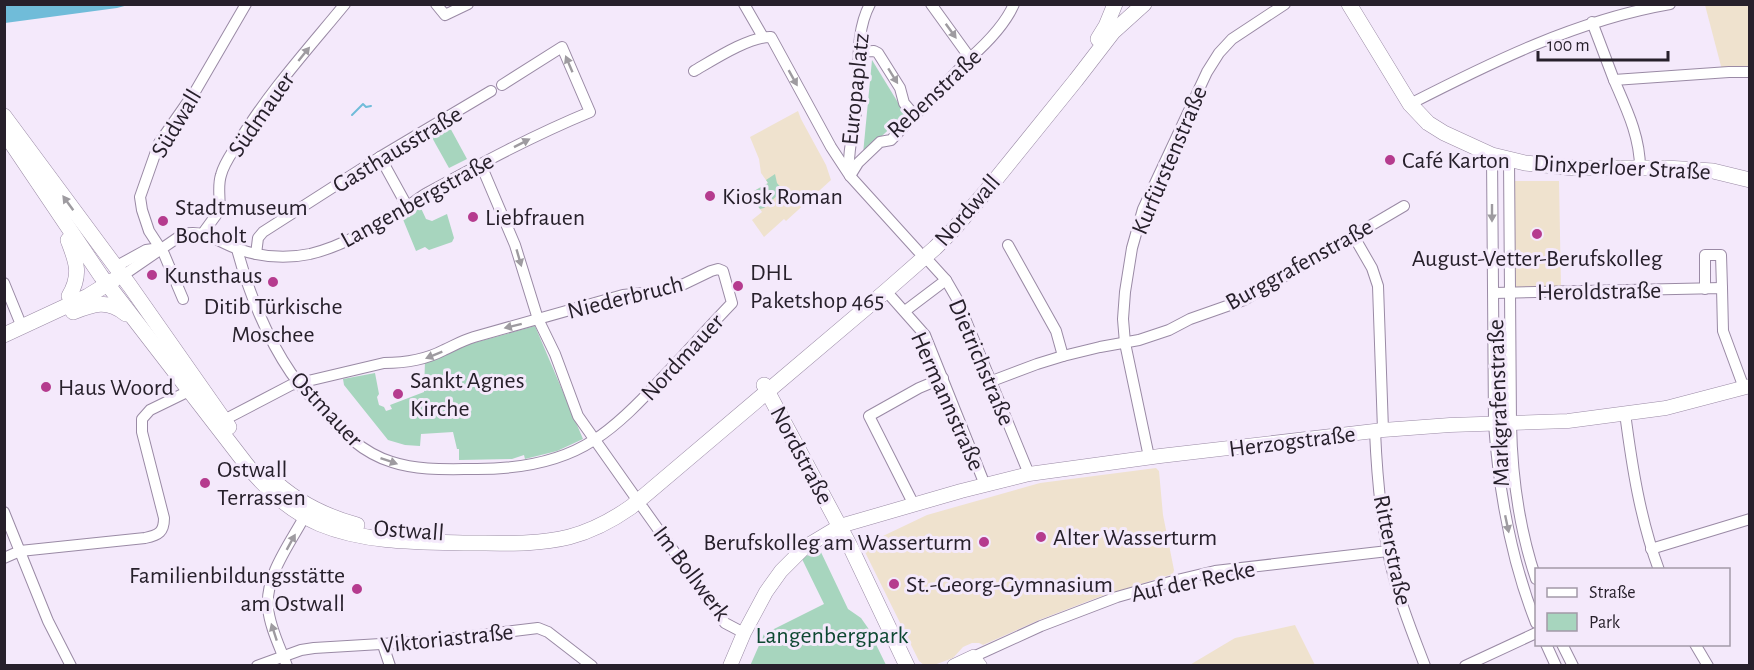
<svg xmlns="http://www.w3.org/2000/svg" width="1754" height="670" font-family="'Alegreya Sans',sans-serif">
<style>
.education{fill:#efe2ce}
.green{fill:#a7d5be}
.water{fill:#70bcd9}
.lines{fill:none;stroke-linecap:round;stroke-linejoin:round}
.stream{stroke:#70bcd9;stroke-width:2}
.minor-casing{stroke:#9a8aa5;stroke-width:12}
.tertiary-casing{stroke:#9a8aa5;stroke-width:15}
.secondary-casing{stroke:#9a8aa5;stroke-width:16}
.minor{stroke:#fff;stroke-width:10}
.tertiary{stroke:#fff;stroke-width:14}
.secondary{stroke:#fff;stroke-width:15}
.oneway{fill:#9e9ba0}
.poi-dot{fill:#b53b8e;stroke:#f4e9fb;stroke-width:2}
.labels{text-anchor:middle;stroke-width:6;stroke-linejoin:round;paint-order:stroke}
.street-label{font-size:24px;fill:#27202b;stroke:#f4e9fb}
.poi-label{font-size:24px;fill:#27202b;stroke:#f4e9fb;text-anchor:start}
.park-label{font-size:24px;fill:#0e4832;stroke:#f4e9fb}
</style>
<rect width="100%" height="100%" fill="#f4e9fb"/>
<g class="education">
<path d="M1705,5H1749V70H1722Z"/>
<path d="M798,111L801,119L826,165L831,180L786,221L784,219L764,237L752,220L762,212L752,198L754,191L768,183L761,173L759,159L750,137Z"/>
<path d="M1514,181H1559L1561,287H1515Z"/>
<path d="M1156,468L1159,471L1163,515L1174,570L1173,574L1099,597L1039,620L983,645L979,643H972L963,647L953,658L934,665H924L919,661L862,546L927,515L1040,483Z"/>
<path d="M1295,625L1315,665L1188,666L1235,638Z"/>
</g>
<g class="green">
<path d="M872,60L905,114L863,154Z"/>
<path d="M448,124L467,159L449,168L430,134Z"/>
<path d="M775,174L777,183L783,190L764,208L760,209L752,198L754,191L768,183L766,180Z"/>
<path d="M420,206L426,219L432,221L447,214L454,238L452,242L429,250L425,247L416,251L402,217Z"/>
<path d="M535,326L583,439L557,451L525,459L524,455L512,459L459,460V449H457L453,432L421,434L420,446L405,445L388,440L344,385L343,379L375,373L379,394L377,397L379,405L384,407L386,411L392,409L390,405L424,392L425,361L455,348Z"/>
<path d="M819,548L848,609L861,618L868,628L886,665L750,666L764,634L824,604L802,559Z"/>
</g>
<path class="water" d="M4,5L5,4L128,5L117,8L5,23Z"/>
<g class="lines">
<path class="stream" d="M352,115L363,104L366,107L371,106"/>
<g class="minor-casing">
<g id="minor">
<path d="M436,4L445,15L468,4"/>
<path d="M744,4L763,37"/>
<path d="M931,4L970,58"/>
<path d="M1592,22L1614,80L1729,72H1750"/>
<path d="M860,52L874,51L878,53L900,88L904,103L915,116"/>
<path d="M694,71C713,60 750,36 771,37L831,147L850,176L918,251"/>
<path d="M1614,80C1626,108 1640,136 1640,168"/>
<path d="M1410,104C1492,62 1577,20 1670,4"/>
<path d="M1492,155L1494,424C1499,492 1511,560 1536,623"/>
<path d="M380,157L407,206"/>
<path d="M1509,159L1511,424C1512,477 1519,528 1536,579"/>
<path d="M481,165L515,245L538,319L555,354L578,416L638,501"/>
<path d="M849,173C847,149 855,128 857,104C860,71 854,34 870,4"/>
<path d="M850,176L858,163L880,142L891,140L970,58C987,43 1005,25 1014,4"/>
<path d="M203,233L219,211C221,199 217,187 221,175C224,163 232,153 238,143C268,93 308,49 345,4"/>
<path d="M1353,235L1372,268L1378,286L1383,430"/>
<path d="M1008,245L1056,331L1063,356"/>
<path d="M256,254L258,238L263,232L380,157L491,91"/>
<path d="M925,257L946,280L957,299L1029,474"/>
<path d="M115,267L146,250L160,248"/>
<path d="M122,276L183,234C206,229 217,242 238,249C261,257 286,259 310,254C344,246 378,225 408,206C414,202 420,197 427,193C480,164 534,135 590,112L562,47L502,85"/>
<path d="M4,283L22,327"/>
<path d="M1705,289V255H1721L1722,288"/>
<path d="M886,291L925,335L985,485"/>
<path d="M1494,293L1722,288L1723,331L1744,388"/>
<path d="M183,299L164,254L149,231L142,210L140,197L159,143L196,90L246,4"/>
<path d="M905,311L946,280"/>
<path d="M992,381L1037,364L1063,356L1100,347L1139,340L1169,330L1190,319L1244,300L1404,206"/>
<path d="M1625,413C1632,466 1640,519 1659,570"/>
<path d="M224,420L291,385L384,363C405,363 425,360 444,350C455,345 461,341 474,337L623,295L663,291L684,284L711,271L718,269L723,271L732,303C708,328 685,354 661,379C641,401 619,424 594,440C559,463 518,469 477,469C449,469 419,471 392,462C362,453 341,431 321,408C311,397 300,386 291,373C267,338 248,291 237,249"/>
<path d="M1375,431C1377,479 1382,532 1394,578C1402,608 1414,637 1425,666"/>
<path d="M1149,457L1125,343L1123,319L1125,292L1132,248L1143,209L1207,72L1219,53L1232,39L1285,4"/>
<path d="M914,505L869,416L919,388L943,378"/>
<path d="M643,508L725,623L744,633"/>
<path d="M4,512L48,621L71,666"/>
<path d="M1651,549L1750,519"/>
<path d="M4,558L20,551L145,538C159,535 164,532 164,518L142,432V419L150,410L189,391"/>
<path d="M1546,644L1556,666"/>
<path d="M1562,644L1573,666"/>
<path d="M1695,644L1708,666"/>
<path d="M383,645L390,666"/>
<path d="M973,657L1041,626L1117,597L1177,580L1215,571L1388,551"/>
<path d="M257,666L301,650L314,648L431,641L538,628L548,632L592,666"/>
<path d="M287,666C280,647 270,628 268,608C265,573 293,540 308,510"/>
<path d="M1465,666L1536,633"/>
</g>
</g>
<g class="tertiary-casing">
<g id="tertiary">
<path d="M730,666L744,633L766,592L781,571L805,547L840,526L961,491L1029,474L1160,456L1383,430L1450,425L1568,421L1666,408L1750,386"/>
<path d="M954,666L973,657L980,666"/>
</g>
</g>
<g class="secondary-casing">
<g id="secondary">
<path d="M1349,4L1410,104L1428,123L1444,133L1492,155L1525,163L1574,168H1666L1713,171L1750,180"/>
<path d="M1098,39L1106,26L1115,4"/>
<path d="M4,116L130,286L229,427"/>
<path d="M4,132L101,276L246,464C266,489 290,511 320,524C366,543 419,542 469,543C502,543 536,545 569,537C592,531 611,521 631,507L886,291L935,248L953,230L988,189L1076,80L1113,32L1144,4"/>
<path d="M68,240C76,261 82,274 69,296"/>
<path d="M73,312C94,304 107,299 126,314"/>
<path d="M4,335L88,296L114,280"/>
<path d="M764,385L850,546L907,666"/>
<path d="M269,476C293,500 324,516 357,525"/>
</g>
</g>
<use href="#minor" class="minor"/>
<use href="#tertiary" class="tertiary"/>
<use href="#secondary" class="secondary"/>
</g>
<defs><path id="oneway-solid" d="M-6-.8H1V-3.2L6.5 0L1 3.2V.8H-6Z" transform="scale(1.5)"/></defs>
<g class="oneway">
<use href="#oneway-solid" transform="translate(951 31) rotate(54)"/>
<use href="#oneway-solid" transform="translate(304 54) rotate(-51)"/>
<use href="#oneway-solid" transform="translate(569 64) rotate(-113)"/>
<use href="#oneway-solid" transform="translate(893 76) rotate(58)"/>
<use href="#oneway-solid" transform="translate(793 78) rotate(61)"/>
<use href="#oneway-solid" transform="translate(522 143) rotate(-27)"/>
<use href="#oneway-solid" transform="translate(68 203) rotate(-126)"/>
<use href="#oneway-solid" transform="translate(1492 213) rotate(90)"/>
<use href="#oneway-solid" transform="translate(519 258) rotate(74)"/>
<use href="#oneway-solid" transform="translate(513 326) rotate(166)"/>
<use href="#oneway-solid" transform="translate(434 355) rotate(158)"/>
<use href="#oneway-solid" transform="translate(389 461) rotate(19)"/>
<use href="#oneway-solid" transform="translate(1507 524) rotate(78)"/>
<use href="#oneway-solid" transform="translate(291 542) rotate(-61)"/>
<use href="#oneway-solid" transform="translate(274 632) rotate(-108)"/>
</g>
<g class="poi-dot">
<circle cx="1390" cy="160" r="6"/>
<circle cx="710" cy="196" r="6"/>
<circle cx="473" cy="217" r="6"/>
<circle cx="163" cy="221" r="6"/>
<circle cx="1537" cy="234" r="6"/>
<circle cx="152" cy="275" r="6"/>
<circle cx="273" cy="282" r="6"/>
<circle cx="738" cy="286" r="6"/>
<circle cx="46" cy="387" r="6"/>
<circle cx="398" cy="394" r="6"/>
<circle cx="205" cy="483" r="6"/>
<circle cx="1041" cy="537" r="6"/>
<circle cx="984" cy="542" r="6"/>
<circle cx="894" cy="584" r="6"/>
<circle cx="357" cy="589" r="6"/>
</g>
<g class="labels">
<g class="street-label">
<text transform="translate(855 89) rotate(-84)" y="8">Europaplatz</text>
<text transform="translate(934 93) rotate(-43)" y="8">Rebenstraße</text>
<text transform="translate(261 114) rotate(-55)" y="8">Südmauer</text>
<text transform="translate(176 123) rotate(-59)" y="8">Südwall</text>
<text transform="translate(397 149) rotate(-31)" y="8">Gasthausstraße</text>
<text transform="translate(1169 160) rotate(-67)" y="8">Kurfürstenstraße</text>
<text transform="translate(1622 167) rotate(3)" y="8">Dinxperloer Straße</text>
<text transform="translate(417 200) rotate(-29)" y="8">Langenbergstraße</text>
<text transform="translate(967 210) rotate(-49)" y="8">Nordwall</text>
<text transform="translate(1299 264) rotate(-29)" y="8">Burggrafenstraße</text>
<text transform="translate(1599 291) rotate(-1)" y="8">Heroldstraße</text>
<text transform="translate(625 297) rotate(-14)" y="8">Niederbruch</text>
<text transform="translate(682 357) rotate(-47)" y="8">Nordmauer</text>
<text transform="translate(982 362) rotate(67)" y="8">Dietrichstraße</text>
<text transform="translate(948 401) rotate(66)" y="8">Hermannstraße</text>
<text transform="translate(1498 403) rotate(-92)" y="8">Markgrafenstraße</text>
<text transform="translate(327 409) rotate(47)" y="8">Ostmauer</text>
<text transform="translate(1292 441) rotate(-7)" y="8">Herzogstraße</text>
<text transform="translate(802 455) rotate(62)" y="8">Nordstraße</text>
<text transform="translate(409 530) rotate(4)" y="8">Ostwall</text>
<text transform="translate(1393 550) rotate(78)" y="8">Ritterstraße</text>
<text transform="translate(692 573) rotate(53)" y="8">Im Bollwerk</text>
<text transform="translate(1193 581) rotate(-12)" y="8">Auf der Recke</text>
<text transform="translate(447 638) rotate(-6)" y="8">Viktoriastraße</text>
</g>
<g class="poi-label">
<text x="1402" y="168">Café Karton</text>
<text x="722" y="204">Kiosk Roman</text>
<text x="175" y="215">Stadtmuseum<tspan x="175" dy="28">Bocholt</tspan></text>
<text x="485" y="225">Liebfrauen</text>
<text x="1537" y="266" text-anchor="middle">August-Vetter-Berufskolleg</text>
<text x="750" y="280">DHL<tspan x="750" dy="28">Paketshop 465</tspan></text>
<text x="164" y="283">Kunsthaus</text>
<text x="273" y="314" text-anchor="middle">Ditib Türkische<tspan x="273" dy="28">Moschee</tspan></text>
<text x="410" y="388">Sankt Agnes<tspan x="410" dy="28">Kirche</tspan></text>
<text x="58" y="395">Haus Woord</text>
<text x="217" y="477">Ostwall<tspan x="217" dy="28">Terrassen</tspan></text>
<text x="1053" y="545">Alter Wasserturm</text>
<text x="972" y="550" text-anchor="end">Berufskolleg am Wasserturm</text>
<text x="345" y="583" text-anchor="end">Familienbildungsstätte<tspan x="345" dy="28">am Ostwall</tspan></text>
<text x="906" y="592">St.-Georg-Gymnasium</text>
</g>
<g class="park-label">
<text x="832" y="643">Langenbergpark</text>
</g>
</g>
<rect width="1754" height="670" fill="none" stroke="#27202b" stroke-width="12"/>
<rect x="1535" y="568" width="195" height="78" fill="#f4e9fb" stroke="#a299a8" stroke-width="1.5"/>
<rect x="1547" y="588" width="30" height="9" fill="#ffffff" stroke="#a299a8" stroke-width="1.5"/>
<text x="1589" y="598" font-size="18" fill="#27202b">Straße</text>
<rect x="1547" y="613" width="30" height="18" fill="#a7d5be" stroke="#a299a8" stroke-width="1.5"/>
<text x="1589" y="628" font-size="18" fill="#27202b">Park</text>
<path d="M1538 51v9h130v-9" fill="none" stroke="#27202b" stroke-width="3"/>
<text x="1547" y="51" font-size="18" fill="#27202b" stroke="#f4e9fb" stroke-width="4.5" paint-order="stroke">100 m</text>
</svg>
